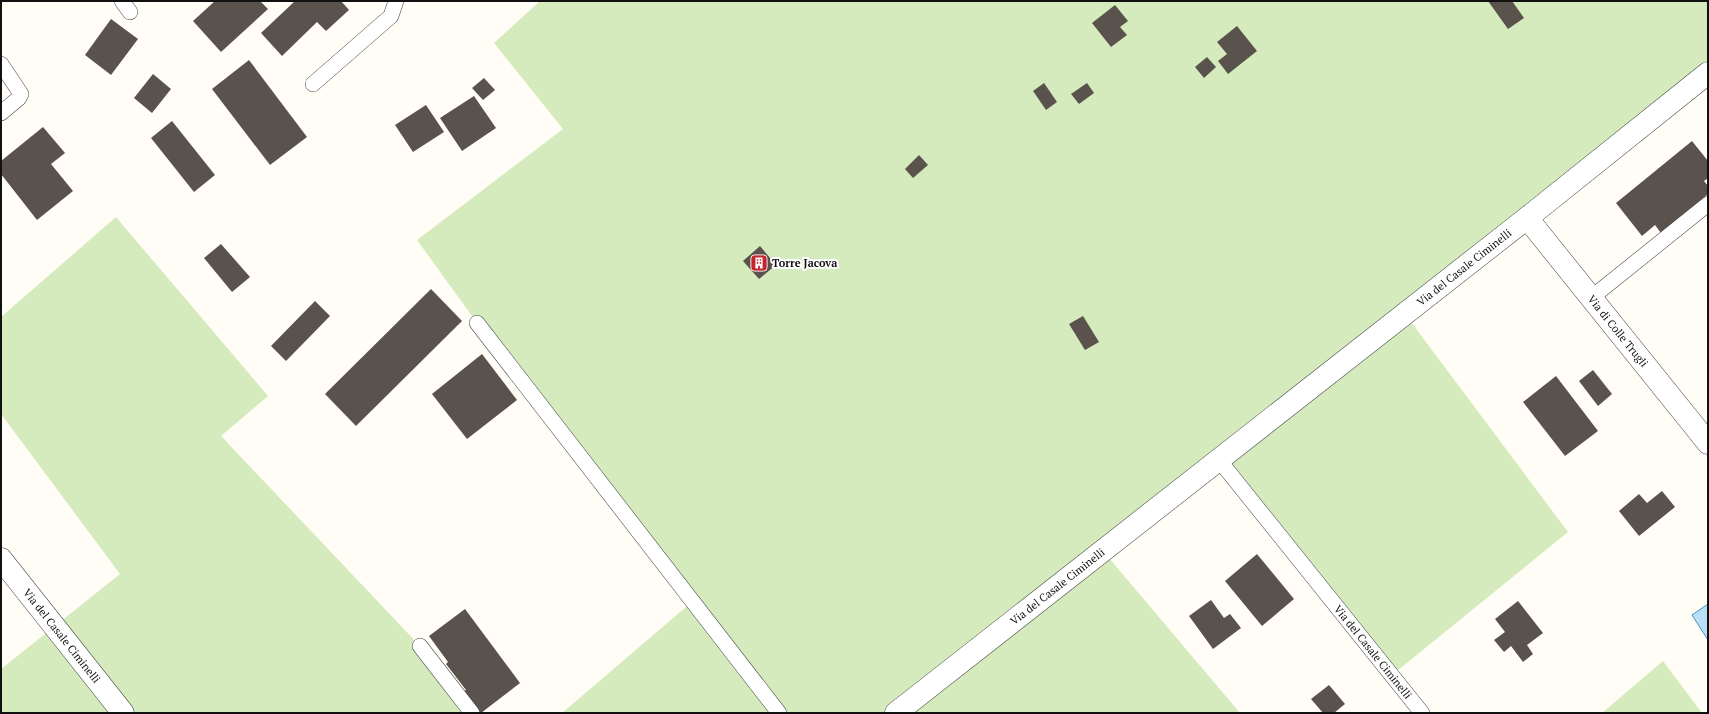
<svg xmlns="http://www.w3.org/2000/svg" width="1709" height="714" font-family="'PT Serif',serif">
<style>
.green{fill:#d5ebbd}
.water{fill:#b9e0f7;stroke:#3f96cf}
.building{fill:#5a524d}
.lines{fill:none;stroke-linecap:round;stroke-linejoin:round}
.lane-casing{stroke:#444;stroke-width:16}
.street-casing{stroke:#444;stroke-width:23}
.lane{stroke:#fff;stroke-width:15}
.street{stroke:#fff;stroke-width:22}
.labels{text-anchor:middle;stroke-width:4;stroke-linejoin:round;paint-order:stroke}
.poi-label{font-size:11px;font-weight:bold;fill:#111;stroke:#fff;text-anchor:start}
.street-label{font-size:11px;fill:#111;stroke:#fff}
</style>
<rect width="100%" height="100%" fill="#fffdf5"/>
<g class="green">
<path d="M540,1H1708V73L1405,314L1568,532L1392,675L1219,460L1103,551L1240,713H562L693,601L477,323L417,240L563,129L494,43Z"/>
<path d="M116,217L268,396L221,436L420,646L472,713H1V669L120,574L1,414V317Z"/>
<path d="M1663,661L1702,713H1602Z"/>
</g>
<path class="water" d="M1708,604V640L1692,615Z"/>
<g class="building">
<path d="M215,1H260L268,9L221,52L193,21Z"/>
<path d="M295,1H341L349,10L326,31L317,22L282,56L261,33Z"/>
<path d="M1488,1H1512L1524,18L1508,29Z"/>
<path d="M1115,5L1128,21L1120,27L1127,35L1111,47L1092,23Z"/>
<path d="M111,19L138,39L111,75L85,55Z"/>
<path d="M1237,26L1257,51L1228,74L1218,61L1227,54L1217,42Z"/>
<path d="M1207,57L1216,67L1204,78L1195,67Z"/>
<path d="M249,60L307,137L270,165L212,89Z"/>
<path d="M153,74L171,89L152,113L134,98Z"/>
<path d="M484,78L495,90L483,100L472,88Z"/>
<path d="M1044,83L1057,102L1046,110L1033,91Z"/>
<path d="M1087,83L1094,93L1079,104L1071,94Z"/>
<path d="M474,96L496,128L462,151L440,118Z"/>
<path d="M426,105L444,132L413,152L395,125Z"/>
<path d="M172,121L215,175L194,192L151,138Z"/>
<path d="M43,127L65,153L51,164L73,191L37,220L1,174V161Z"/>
<path d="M1692,141L1708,161V178L1704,181L1708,186V194L1661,233L1655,225L1642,236L1616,203Z"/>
<path d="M919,155L928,165L913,178L905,169Z"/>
<path d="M221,244L250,277L232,292L204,258Z"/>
<path d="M760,246L776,265L759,279L743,261Z"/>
<path d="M431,289L462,321L356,426L325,394Z"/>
<path d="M315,301L330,316L286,361L271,346Z"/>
<path d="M1083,316L1099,342L1085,350L1069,324Z"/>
<path d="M482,354L517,400L467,439L432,394Z"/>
<path d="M1593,370L1612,394L1598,406L1579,381Z"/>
<path d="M1556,376L1598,431L1565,456L1523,402Z"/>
<path d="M1662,491L1675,507L1639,536L1619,511L1639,494L1647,503Z"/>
<path d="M1257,554L1294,599L1262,626L1225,581Z"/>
<path d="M1211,600L1224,618L1230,614L1241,628L1213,649L1189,616Z"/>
<path d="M1518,601L1543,633L1527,645L1533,654L1523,662L1511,646L1504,652L1494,640L1505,632L1495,619Z"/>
<path d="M465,609L520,683L481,713H478L462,693L466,690L446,664L448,662L429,636Z"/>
<path d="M1329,685L1345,704L1334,713H1323L1311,699Z"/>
</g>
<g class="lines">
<g class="lane-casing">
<g id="lane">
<path d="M122,1L130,12"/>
<path d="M1,64L21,94L19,98L1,113"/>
<path d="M313,84L391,16L396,1"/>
<path d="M1591,298L1708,204"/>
<path d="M477,323L779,713"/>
<path id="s1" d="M1219,460L1422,713"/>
<path d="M420,646L472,713"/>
</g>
</g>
<g class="street-casing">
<g id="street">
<path id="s2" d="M1527,218L1708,443"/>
<path id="s3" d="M1,559L123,713"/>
<path id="s4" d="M896,713L1527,218L1708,73"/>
</g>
</g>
<use href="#lane" class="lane"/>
<use href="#street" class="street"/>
</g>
<defs>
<g id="building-square" transform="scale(0.9)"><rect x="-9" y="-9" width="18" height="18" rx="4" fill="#c4262e" stroke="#fff"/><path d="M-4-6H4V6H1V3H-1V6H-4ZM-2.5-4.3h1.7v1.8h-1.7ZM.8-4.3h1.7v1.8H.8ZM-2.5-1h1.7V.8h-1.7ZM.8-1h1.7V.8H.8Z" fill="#fff"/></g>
</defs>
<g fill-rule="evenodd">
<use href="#building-square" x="759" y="263"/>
</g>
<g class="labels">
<g class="poi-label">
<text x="772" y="267">Torre Jacova</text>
</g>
<g class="street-label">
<text dy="4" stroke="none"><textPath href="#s4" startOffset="722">Via del Casale Ciminelli</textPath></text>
<text dy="4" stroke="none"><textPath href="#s2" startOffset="145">Via di Colle Trugli</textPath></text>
<text dy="4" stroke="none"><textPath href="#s4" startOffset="205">Via del Casale Ciminelli</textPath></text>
<text dy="4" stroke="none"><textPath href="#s3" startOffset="98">Via del Casale Ciminelli</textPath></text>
<text dy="4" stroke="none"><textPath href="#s1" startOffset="246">Via del Casale Ciminelli</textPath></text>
</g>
</g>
<rect width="1709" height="714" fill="none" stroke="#111111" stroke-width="4"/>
</svg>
